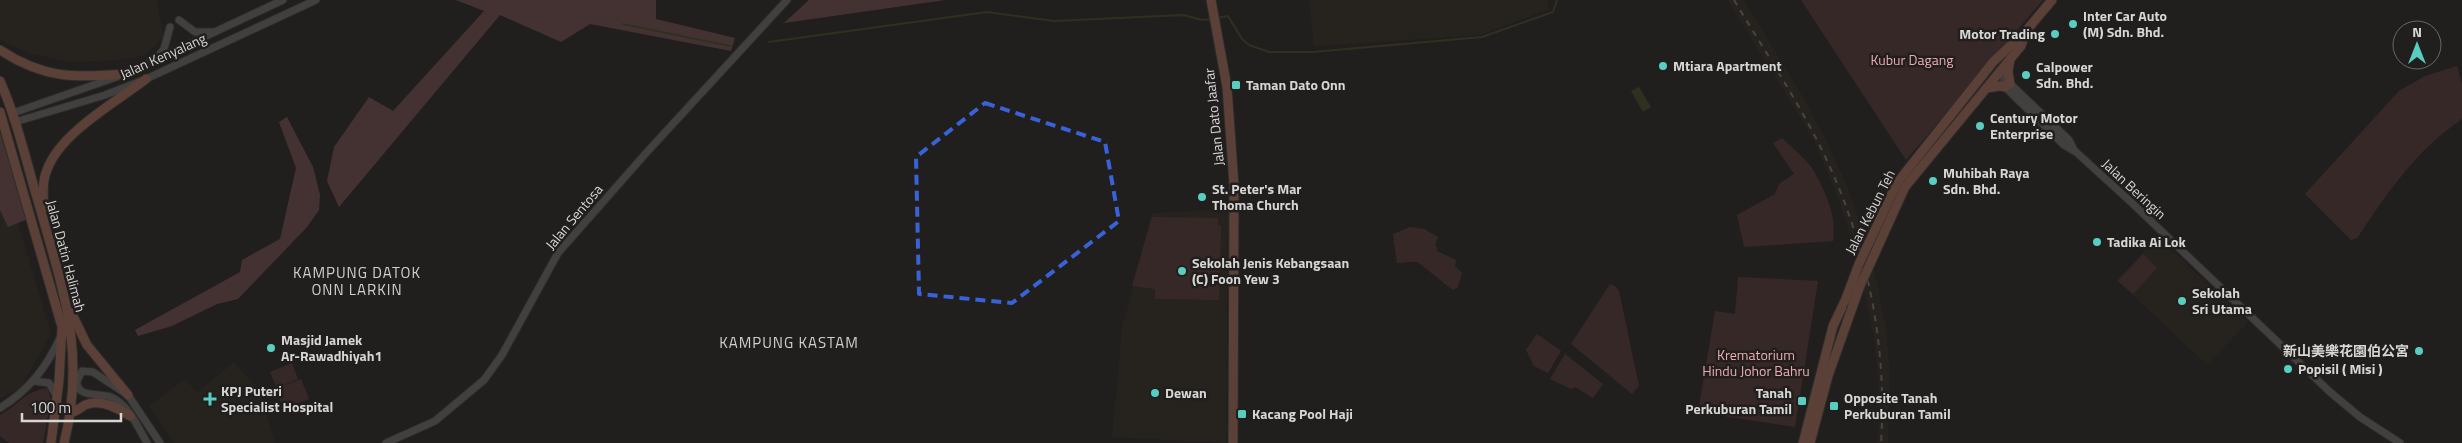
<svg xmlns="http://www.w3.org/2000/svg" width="2462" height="443" font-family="'Titillium Web','Noto Sans SC',sans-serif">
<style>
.built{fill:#2d2721}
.green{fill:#533437}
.forest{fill:#6f4b4e}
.water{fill:#444626}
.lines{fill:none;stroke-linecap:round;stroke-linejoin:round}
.stream{stroke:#444626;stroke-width:2}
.minor-casing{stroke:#3c3a38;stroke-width:9}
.major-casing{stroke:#3c3a38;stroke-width:11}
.minor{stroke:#6c6967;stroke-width:7}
.major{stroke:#a06857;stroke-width:9}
.rail{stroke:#757372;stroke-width:2;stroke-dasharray:6 6;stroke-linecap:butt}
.major-bridge-casing{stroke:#3c3a38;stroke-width:11;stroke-linecap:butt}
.major-bridge{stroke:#a06857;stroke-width:9}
.marked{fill:none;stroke:#3962d8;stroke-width:4;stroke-dasharray:10 6;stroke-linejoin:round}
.poi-dot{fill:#58cec0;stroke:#211f1d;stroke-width:2}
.labels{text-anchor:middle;stroke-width:5;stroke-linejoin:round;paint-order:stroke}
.poi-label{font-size:14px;font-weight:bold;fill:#d8d6d5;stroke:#211f1d;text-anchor:start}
.street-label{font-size:14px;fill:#d8d6d5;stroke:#211f1d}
.park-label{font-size:14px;fill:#eeabb1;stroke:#211f1d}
.neighbourhood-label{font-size:15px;letter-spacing:1px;fill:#d2cecc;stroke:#211f1d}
</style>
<rect width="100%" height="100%" fill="#211f1d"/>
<g class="built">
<path d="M0,0H156L164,37L145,55L122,60L70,62L31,54L0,40Z"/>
<path d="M1309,0H1547L1549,9L1481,35L1314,46Z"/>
<path d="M1727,0H1744L1803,97L1824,136L1847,186L1863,232L1878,287L1886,330L1890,374L1888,443H1877L1879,419L1878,375L1873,332L1853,242L1835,189L1815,143L1792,104Z"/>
<path d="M0,164L51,334L22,386L0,399Z"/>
<path d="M1228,210L1226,443L1112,437L1122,329L1152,213Z"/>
<path d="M2158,237L2248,322L2207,365L2117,280Z"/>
<path d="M234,362L259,390L275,443H174L149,406L185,379L197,392Z"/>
</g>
<g class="green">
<path d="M1801,0H2043L1906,160Z"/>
<path d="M2457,66L2462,85V119C2416,150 2388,192 2357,238L2351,240L2305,194L2399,91L2425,76Z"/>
<path d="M1782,138C1791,147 1804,157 1812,168C1825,190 1837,216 1833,241L1744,247L1737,215L1775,194L1779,184L1794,174L1773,143Z"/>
<path d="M1152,217L1218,218V226H1221L1219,300L1155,299V289L1132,286Z"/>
<path d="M1410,227L1424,229L1438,237L1435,246L1437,247V251L1456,260L1455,266L1462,273L1458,287L1453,290C1446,285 1420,263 1417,262C1411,261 1404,263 1397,263L1393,234Z"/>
<path d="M2143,254L2157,268L2133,294L2118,281Z"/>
<path d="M1738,277L1818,281L1795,427L1698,412L1715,311L1735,314Z"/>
<path d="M1610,284L1615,286L1619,291L1639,386L1632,394L1571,344Z"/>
<path d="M1537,334L1561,351L1548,373L1534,366L1526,350Z"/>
<path d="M1565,354L1603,384L1593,398L1575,387L1571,389L1550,379Z"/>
<path d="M292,363L298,379L277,388L270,372Z"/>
<path d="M301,379L309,399L284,409L275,389Z"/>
<path d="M47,388L51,399L43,443H9L0,436V415C20,404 24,392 47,388Z"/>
</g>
<g class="forest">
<path d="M456,0H656V19L735,38L731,51L590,24L561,42L500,15L339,207L327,181L334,147L369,97L393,111L484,11Z"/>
<path d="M809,0H945L784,23Z"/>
<path d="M287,117L313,167L320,195L319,210L307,227L238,299L217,304L172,326L138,336L135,330L240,272L242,260L280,239L296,168L279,122Z"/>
<path d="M0,132L28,219L8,227L0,210Z"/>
</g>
<path class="water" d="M1639,87L1651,107L1643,112L1631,91Z"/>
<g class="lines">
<g class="stream">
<path d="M1217,18L1228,16L1242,39L1249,45L1269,52H1313L1482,37L1553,12L1557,0"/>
<path d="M623,24L730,46"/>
<path d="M769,42L987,12L1054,21L1183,15L1202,20L1212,19"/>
</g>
<g class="minor-casing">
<g id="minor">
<path d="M179,20L195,32H214"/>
<path d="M156,59L164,49L170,27"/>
<path d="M1999,73L2069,140L2074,150"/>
<path d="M2002,84L2064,145L2076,152L2132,203L2330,392L2360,417L2400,443"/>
<path d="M13,113L125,74L283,0"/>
<path d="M15,122L105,95L146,79L316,0"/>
<path d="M34,381L49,383L56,395"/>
<path d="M0,408C29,390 46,368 60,338"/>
<path d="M147,443C138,427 128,404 111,397C99,393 76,398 77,381L82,371L93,372L128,395L160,443"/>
<path d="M386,443L435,421L484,380L502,355L558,253L647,152L787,0"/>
</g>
</g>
<g class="major-casing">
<g id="major">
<path d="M1211,0L1227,87L1234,185L1233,443"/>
<path d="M0,50C44,79 75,78 125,74"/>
<path d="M2010,59L2008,72L2010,84"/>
<path d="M0,81C17,119 26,161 38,201C62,287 87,352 64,443"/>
<path d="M1987,88L2000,86L2005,87"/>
<path d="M0,112L62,327L59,381L51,443"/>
<path d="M1897,183L1993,62L2026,31L2052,0"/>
<path d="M1905,187L2021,46L2026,31"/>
<path d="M44,208C43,195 42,182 47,170C60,133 116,102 146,79"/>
<path d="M71,312L87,345L128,395"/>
<path d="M71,413C77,411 80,408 85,405C100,398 118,408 130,416"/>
<path d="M1803,443L1833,326L1845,301"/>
<path d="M1810,443L1828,376L1851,311"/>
</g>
</g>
<use href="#minor" class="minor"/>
<use href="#major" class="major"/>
<path class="rail" d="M1734,0C1763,48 1794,95 1819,144C1865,235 1888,342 1881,443"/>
<g class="major-bridge-casing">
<g id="major-bridge">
<path d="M1845,301L1859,264L1897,183"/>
<path d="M1851,311L1860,286L1905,187"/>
</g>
</g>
<use href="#major-bridge" class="major-bridge"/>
</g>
<path d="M0 0H2462V443H0ZM985,103L1105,142L1119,221L1012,303L919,294L916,157Z" fill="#211f1d" fill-opacity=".55" fill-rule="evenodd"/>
<path class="marked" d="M985,103L1105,142L1119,221L1012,303L919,294L916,157Z"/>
<g class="poi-dot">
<circle cx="2073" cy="24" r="5"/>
<circle cx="2055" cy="34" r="5"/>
<circle cx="1663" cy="66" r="5"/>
<circle cx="2026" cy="75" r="5"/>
<rect x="1231" y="80" width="10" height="10" rx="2.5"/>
<circle cx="1980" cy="126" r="5"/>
<circle cx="1933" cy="181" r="5"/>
<circle cx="1202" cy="197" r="5"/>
<circle cx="2097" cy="242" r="5"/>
<circle cx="1182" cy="271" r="5"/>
<circle cx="2182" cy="301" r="5"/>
<circle cx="271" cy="348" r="5"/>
<circle cx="2419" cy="351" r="5"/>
<circle cx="2288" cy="369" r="5"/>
<circle cx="1155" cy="393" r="5"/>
<path d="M207.5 391.5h5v5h5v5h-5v5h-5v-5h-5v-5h5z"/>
<rect x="1797" y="396" width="10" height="10" rx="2.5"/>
<rect x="1829" y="401" width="10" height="10" rx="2.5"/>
<rect x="1237" y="409" width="10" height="10" rx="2.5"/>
</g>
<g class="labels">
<g class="poi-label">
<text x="2083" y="21">Inter Car Auto<tspan x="2083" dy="16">(M) Sdn. Bhd.</tspan></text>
<text x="2045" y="39" text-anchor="end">Motor Trading</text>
<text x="1673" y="71">Mtiara Apartment</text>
<text x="2036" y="72">Calpower<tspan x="2036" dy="16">Sdn. Bhd.</tspan></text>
<text x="1246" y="90">Taman Dato Onn</text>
<text x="1990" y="123">Century Motor<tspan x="1990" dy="16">Enterprise</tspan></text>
<text x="1943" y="178">Muhibah Raya<tspan x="1943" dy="16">Sdn. Bhd.</tspan></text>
<text x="1212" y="194">St. Peter's Mar<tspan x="1212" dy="16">Thoma Church</tspan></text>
<text x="2107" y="247">Tadika Ai Lok</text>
<text x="1192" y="268">Sekolah Jenis Kebangsaan<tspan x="1192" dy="16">(C) Foon Yew 3</tspan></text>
<text x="2192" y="298">Sekolah<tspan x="2192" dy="16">Sri Utama</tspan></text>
<text x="281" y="345">Masjid Jamek<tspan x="281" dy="16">Ar-Rawadhiyah1</tspan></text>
<text x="2409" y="356" text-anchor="end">新山美樂花園伯公宮</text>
<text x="2298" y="374">Popisil ( Misi )</text>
<text x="221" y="396">KPJ Puteri<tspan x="221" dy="16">Specialist Hospital</tspan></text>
<text x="1165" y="398">Dewan</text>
<text x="1792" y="398" text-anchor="end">Tanah<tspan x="1792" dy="16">Perkuburan Tamil</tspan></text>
<text x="1844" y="403">Opposite Tanah<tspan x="1844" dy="16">Perkuburan Tamil</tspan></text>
<text x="1252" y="419">Kacang Pool Haji</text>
</g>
<g class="street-label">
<text transform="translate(163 56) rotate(-24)" y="5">Jalan Kenyalang</text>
<text transform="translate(1214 117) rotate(-96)" y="5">Jalan Dato Jaafar</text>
<text transform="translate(2134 189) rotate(43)" y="5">Jalan Beringin</text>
<text transform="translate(1870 212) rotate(-63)" y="5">Jalan Kebun Teh</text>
<text transform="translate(574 217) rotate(-50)" y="5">Jalan Sentosa</text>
<text transform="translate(66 256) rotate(75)" y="5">Jalan Datin Halimah</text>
</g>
<g class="park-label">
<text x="1912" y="65">Kubur Dagang</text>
<text x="1756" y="360">Krematorium<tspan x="1756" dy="16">Hindu Johor Bahru</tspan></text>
</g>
<g class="neighbourhood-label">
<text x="357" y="278">KAMPUNG DATOK<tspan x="357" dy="17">ONN LARKIN</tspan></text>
<text x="789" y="348">KAMPUNG KASTAM</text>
</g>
</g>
<g transform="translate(2417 45)"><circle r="24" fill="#211f1d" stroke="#6a6867"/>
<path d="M0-4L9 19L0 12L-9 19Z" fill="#58cec0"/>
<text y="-8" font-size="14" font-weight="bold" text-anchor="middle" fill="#d8d6d5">N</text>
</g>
<path d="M22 413v8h99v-8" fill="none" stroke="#d8d6d5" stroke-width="2.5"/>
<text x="30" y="413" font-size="15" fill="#d8d6d5" stroke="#211f1d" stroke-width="4" paint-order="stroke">100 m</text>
</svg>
